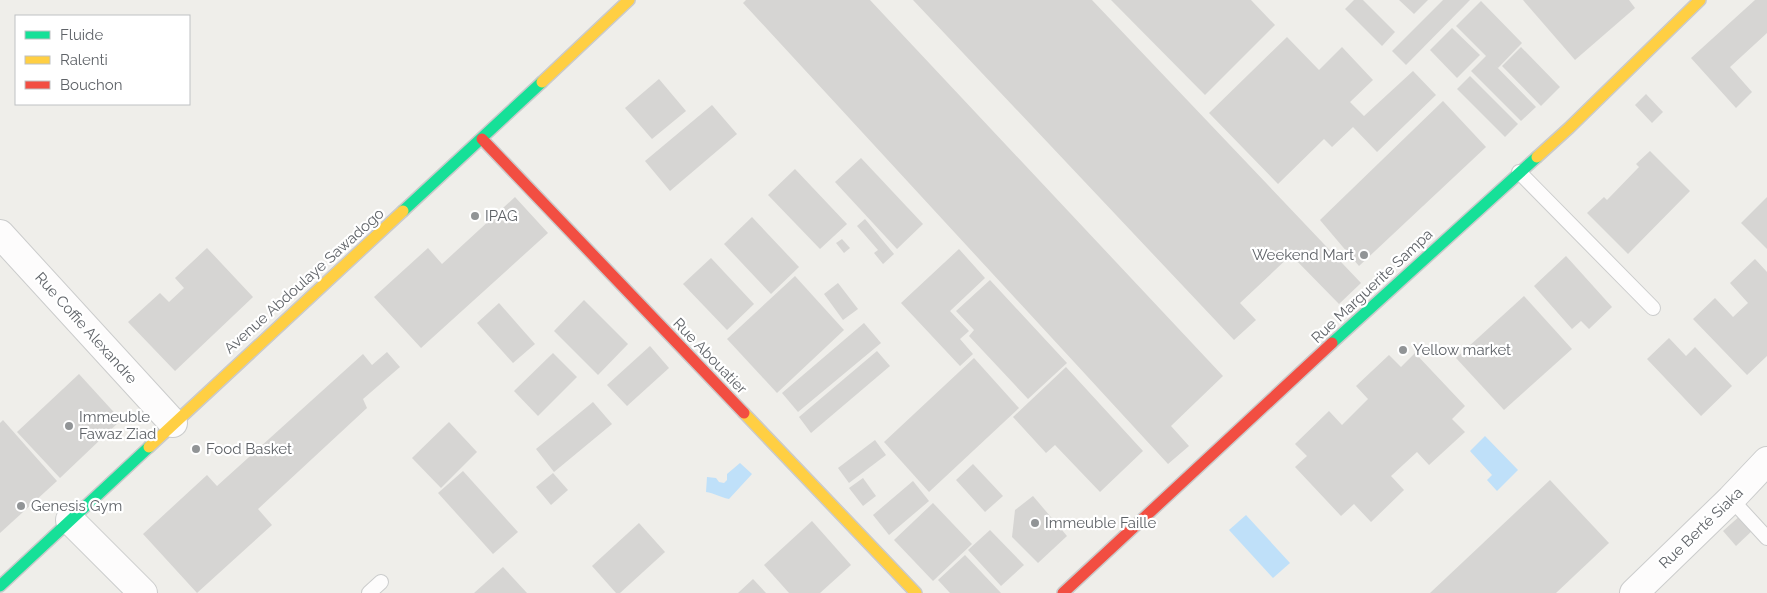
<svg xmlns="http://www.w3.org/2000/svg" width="1767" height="593" font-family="Raleway,sans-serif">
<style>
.water{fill:#bfe0f9}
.building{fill:#d6d5d3}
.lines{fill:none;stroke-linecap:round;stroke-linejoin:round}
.lane-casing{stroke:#cbcccc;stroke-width:16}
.street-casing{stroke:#cbcccc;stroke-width:30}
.fast-casing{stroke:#cacacb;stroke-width:14}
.slow-casing{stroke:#cacacb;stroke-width:14}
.jam-casing{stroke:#cacacb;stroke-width:14}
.lane{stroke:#fdfcfc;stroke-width:14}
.street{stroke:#fdfcfc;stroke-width:28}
.fast{stroke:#16e098;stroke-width:11}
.slow{stroke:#ffcf43;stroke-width:11}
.jam{stroke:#f24e42;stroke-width:11}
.poi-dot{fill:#919496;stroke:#fff;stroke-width:2}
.labels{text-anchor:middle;stroke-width:4.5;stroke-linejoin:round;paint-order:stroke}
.poi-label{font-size:15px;fill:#5f6368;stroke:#fff;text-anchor:start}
.street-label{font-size:15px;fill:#5f6368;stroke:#fff}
</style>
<rect width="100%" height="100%" fill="#efeeea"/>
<g class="water">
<path d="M1485,436L1518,470L1497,491L1487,480L1492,475L1470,451Z"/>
<path d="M740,463L752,474L729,499C720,497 714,493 706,492L707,477L716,478L719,482L724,483L727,480V474Z"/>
<path d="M1246,515L1290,563L1273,578L1229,530Z"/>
</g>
<g class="building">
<path d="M746,0H870L1223,376L1171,426L1189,446L1168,464L743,3Z"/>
<path d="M913,0H1092L1361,283L1339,304L1291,255L1240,303L1256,320L1234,340Z"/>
<path d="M1111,0H1251L1275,25L1205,95Z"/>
<path d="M1354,0H1363L1395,32L1382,46L1345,9Z"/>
<path d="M1399,0H1428L1414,14Z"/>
<path d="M1443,0H1470L1406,65L1392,51Z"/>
<path d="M1523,0H1629L1635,8L1575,60Z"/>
<path d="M1755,0H1767V33L1730,67L1752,92L1736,108L1691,58Z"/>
<path d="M1481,1L1522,43L1498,68L1492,62L1536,107L1521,121L1471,71L1486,56L1456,26Z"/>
<path d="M1452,28L1480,55L1457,78L1430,50Z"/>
<path d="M1287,37L1319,70L1342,47L1373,80L1350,102L1364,116L1413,71L1436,95L1377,152L1353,127L1332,147L1324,139L1278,184L1209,113Z"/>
<path d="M1521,47L1560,87L1541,106L1502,66Z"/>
<path d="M1470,76L1518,124L1505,137L1457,89Z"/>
<path d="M659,79L686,111L652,139L625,108Z"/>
<path d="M1646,94L1663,112L1652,123L1635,105Z"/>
<path d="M1443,101L1486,147L1359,266L1320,220Z"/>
<path d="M712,105L737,134L670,191L645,161Z"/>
<path d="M1650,151L1690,191L1628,254L1587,213L1604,197L1607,200L1639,167L1636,164Z"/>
<path d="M861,158L923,224L897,249L835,182Z"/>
<path d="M795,169L847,224L820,249L768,195Z"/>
<path d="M515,197L548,233L421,348L374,297L428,248L442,264Z"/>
<path d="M1767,197V249L1741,223Z"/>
<path d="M752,217L799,267L771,294L724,244Z"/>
<path d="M865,219L894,254L883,264L874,253L878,250L857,226Z"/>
<path d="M842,239L850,248L844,253L836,243Z"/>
<path d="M207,248L253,297L175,371L128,322L160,293L169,302L184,288L175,278Z"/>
<path d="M959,249L985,278L950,311L969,331L960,339L973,354L960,366L901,303Z"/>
<path d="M1566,256L1612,307L1589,329L1581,321L1572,329L1534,286Z"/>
<path d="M711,258L754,304L727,330L683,284Z"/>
<path d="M1755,259L1767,272V356L1747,375L1693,319L1715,298L1733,317L1748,303L1730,283Z"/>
<path d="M795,276L844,330L777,393L727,339Z"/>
<path d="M990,280L1067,363L1028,399L969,336L974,330L956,311Z"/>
<path d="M838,283L858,309L843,320L824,294Z"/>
<path d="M1524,296L1572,349L1504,410L1456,358Z"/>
<path d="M584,300L628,344L598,375L554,331Z"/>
<path d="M499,303L535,344L513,363L477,323Z"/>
<path d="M864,323L881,343L798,412L782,393Z"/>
<path d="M1669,338L1686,356L1695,347L1732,386L1701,416L1647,359Z"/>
<path d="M650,346L669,368L627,406L607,385Z"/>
<path d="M877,351L890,366L811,433L799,417Z"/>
<path d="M387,352L400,367L363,399L367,408L258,509L272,525L197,593L143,534L207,475L217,486L363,354L372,365Z"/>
<path d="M553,353L577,377L538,416L514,391Z"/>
<path d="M1415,353L1465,406L1452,419L1465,432L1429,465L1417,452L1391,476L1404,490L1371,522L1354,504L1341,516L1295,467L1307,456L1295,444L1329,411L1342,425L1368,399L1356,386L1389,355L1401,367Z"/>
<path d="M974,358L1019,408L929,492L884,442Z"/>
<path d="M1066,367L1143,451L1100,492L1055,445L1046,453L1013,417Z"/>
<path d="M79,374L121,420L60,478L17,432Z"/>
<path d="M593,402L612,424L554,472L536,449Z"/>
<path d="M3,420L57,481L0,533V423Z"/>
<path d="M449,422L477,452L441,488L412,458Z"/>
<path d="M875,440L886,455L849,483L838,468Z"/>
<path d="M973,464L1003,496L985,512L956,480Z"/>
<path d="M463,471L518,532L493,554L438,493Z"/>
<path d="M553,473L568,490L551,505L536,487Z"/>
<path d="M863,478L876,496L863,506L849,488Z"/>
<path d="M1550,480L1609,543L1556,593H1430Z"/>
<path d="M913,481L929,501L889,535L873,515Z"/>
<path d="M1033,496L1067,536L1038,563L1012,537L1015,510Z"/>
<path d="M933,503L972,544L933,581L894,540Z"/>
<path d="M1742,514L1755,528L1736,546L1723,531Z"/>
<path d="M812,521L851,565L820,593H789L764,565Z"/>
<path d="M639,523L665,552L620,593H616L592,566Z"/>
<path d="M990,530L1024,565L1001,586L968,550Z"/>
<path d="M965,555L1001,593H950L938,580Z"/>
<path d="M503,567L527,593H474Z"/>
<path d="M753,579L766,593H738Z"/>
</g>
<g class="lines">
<g class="lane-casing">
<g id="lane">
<path d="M1519,172L1653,308"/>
<path d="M1731,499L1767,538"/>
<path d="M369,593L381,582"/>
</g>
</g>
<g class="street-casing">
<g id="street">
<path d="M0,234L173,423"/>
<path d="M70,520L143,593"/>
<path d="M1634,593L1731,499L1767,461"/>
</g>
</g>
<g class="fast-casing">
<g id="fast">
<path d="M403,211L542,82"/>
<path d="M1332,343L1537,157"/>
<path d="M0,586L149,447"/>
</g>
</g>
<g class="slow-casing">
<g id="slow">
<path d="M542,82L629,0"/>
<path d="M1537,157L1569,128L1700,0"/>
<path d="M744,413L916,593"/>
<path d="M149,447L403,211"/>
</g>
</g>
<g class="jam-casing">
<g id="jam">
<path d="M482,139L744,413"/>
<path d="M1063,593L1332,343"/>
</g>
</g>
<use href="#lane" class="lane"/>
<use href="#street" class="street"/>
<use href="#fast" class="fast"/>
<use href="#slow" class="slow"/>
<use href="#jam" class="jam"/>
</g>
<g class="poi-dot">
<circle cx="475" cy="216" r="5"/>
<circle cx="1364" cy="255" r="5"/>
<circle cx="1403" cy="350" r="5"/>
<circle cx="69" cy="426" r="5"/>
<circle cx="196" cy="449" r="5"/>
<circle cx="21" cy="506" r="5"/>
<circle cx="1035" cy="523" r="5"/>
</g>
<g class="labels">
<g class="poi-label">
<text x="485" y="221">IPAG</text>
<text x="1354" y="260" text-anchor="end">Weekend Mart</text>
<text x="1413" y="355">Yellow market</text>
<text x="79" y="422">Immeuble<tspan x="79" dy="17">Fawaz Ziad</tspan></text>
<text x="206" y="454">Food Basket</text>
<text x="31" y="511">Genesis Gym</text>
<text x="1045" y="528">Immeuble Faille</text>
</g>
<g class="street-label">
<text transform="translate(304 281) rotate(-42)" y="5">Avenue Abdoulaye Sawadogo</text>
<text transform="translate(1372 286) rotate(-43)" y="5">Rue Marguerite Sampa</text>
<text transform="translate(86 328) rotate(48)" y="5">Rue Coffie Alexandre</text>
<text transform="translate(710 356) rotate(46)" y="5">Rue Abouatier</text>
<text transform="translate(1701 528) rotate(-44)" y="5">Rue Berté Siaka</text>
</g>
</g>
<rect x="15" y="15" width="175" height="90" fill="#ffffff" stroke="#bfc1c3"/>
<rect x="25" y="31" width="25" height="8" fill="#16e098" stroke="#bfc1c3"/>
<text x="60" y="40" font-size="15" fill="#5f6368">Fluide</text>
<rect x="25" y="56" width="25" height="8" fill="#ffcf43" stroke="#bfc1c3"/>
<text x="60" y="65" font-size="15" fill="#5f6368">Ralenti</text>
<rect x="25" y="81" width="25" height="8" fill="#f24e42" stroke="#bfc1c3"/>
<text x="60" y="90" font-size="15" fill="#5f6368">Bouchon</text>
</svg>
